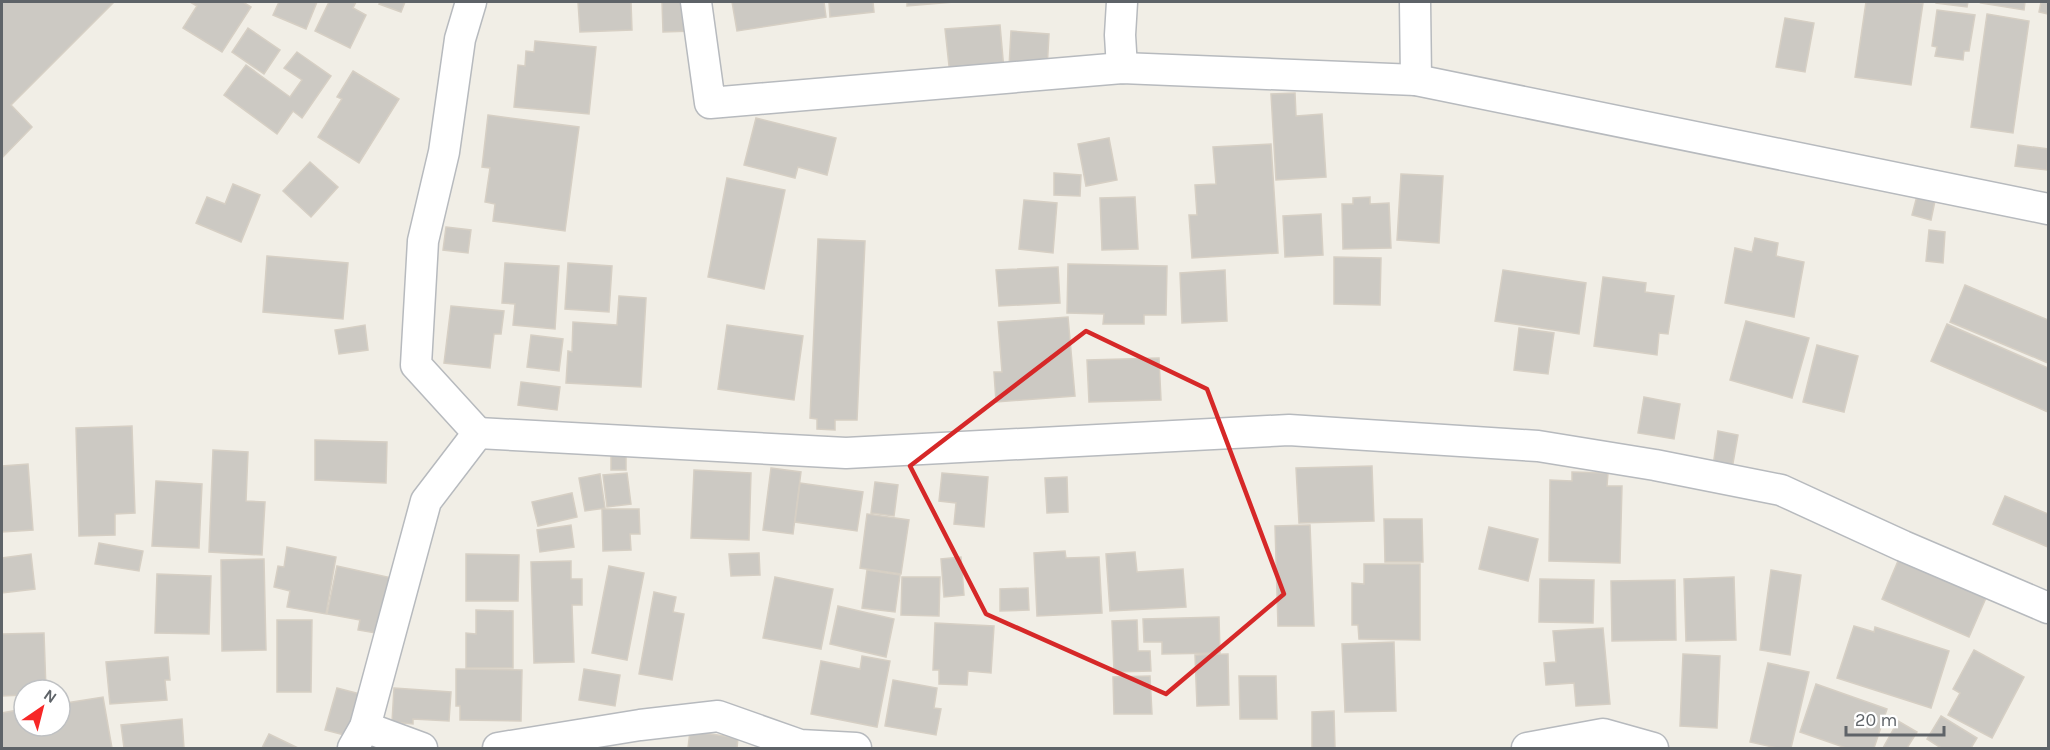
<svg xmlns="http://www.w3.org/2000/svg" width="2050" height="750" font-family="Karla,sans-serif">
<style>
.building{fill:#ccc9c3;stroke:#d6cfc4;stroke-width:1.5}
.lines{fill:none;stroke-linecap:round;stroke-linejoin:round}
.minor-casing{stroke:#b7babe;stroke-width:33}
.minor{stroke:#fff;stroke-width:30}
.marked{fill:none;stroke:#d62828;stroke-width:4.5;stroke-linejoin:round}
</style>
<rect width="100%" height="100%" fill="#f1eee6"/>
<g class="building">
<path d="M2,2H114L11,105L32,127L2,158Z"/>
<path d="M190,2H243L251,7L222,52L183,28L197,6Z"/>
<path d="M279,2H317L306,29L273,15Z"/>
<path d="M329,2H356L353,8L366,15L350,48L315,31Z"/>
<path d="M380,2H405L401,12L379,4Z"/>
<path d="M578,2H639H631L632,30L580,32Z"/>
<path d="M662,2H692L693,31L663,32Z"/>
<path d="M732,2H824L826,17L737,31Z"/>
<path d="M829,2H873L874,12L830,17Z"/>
<path d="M907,2H954L907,6Z"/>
<path d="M1866,2L1923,3L1911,85L1855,77Z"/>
<path d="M1936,2H1968L1967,7L1936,3Z"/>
<path d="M1982,2H2025L2024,10L1981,3Z"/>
<path d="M2041,2H2048V14L2039,12Z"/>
<path d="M1937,10L1975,15L1969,51H1964L1963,60L1935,56L1937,47L1932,46Z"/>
<path d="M1987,14L2029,21L2013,133L1971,127Z"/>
<path d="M1785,18L1814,23L1805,72L1776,67Z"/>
<path d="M1000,25L1004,70L950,75L945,29Z"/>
<path d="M248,28L280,50L264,74L232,52Z"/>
<path d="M1011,31L1049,34L1047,70L1009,67Z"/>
<path d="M535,41L596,47L589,114L514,107L518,65L525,66L526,51L534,52Z"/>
<path d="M297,52L331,76L302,118L293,111L277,134L224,95L246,65L290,97L302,80L284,68Z"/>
<path d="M353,71L399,99L359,163L318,137L342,99L337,97Z"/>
<path d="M1295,93L1296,116L1322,114L1326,177L1276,180L1271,94Z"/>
<path d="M488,115L579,127L565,231L493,221L495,204L485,202L490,168L482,167Z"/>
<path d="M756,118L836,138L827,175L798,167L795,178L744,165Z"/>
<path d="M1109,138L1117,180L1086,186L1078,144Z"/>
<path d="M1271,144L1278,253L1192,258L1189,215H1197L1195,185L1216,184L1213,147Z"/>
<path d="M2018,145L2048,149L2047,170L2015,166Z"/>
<path d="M310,162L338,187L311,217L283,191Z"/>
<path d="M1054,173L1081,175L1080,196L1054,195Z"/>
<path d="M1401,174L1443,176L1439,243L1397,240Z"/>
<path d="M727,178L785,190L764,289L708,277Z"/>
<path d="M233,184L260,195L241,242L196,223L207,197L225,204Z"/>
<path d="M1918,192L1936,196L1931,220L1912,215Z"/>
<path d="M1135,197L1138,249L1102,250L1100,198Z"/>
<path d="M1370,197V204L1389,203L1391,248L1343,249L1342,204H1353V198Z"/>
<path d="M1024,200L1057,203L1053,253L1019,249Z"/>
<path d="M1321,214L1323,255L1285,257L1283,216Z"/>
<path d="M446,227L471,230L468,253L443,250Z"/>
<path d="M1929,230L1945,232L1943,263L1926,261Z"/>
<path d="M1755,238L1778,243L1776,256L1804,262L1794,317L1725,303L1735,248L1752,252Z"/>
<path d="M818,239L865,241L857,420H835V430L817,429V419L810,418Z"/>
<path d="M267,256L348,263L343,319L263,312Z"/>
<path d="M1334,257L1381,258L1380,305L1334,304Z"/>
<path d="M505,263L559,266L555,329L513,325L515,304L502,303Z"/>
<path d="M568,263L612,266L609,312L565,309Z"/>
<path d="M1068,264L1167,266L1166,315H1144V324H1103L1104,314L1067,313Z"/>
<path d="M1058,267L1060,303L999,306L996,270Z"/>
<path d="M1225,270L1227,321L1182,323L1180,273Z"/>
<path d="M1503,270L1586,283L1579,334L1495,321Z"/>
<path d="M1603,277L1646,283L1645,292L1674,296L1668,334L1659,333L1657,355L1594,346Z"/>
<path d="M1965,285L2048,320V363L1950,322Z"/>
<path d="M619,296L646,298L641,387L566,383L568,351L572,352L573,322L617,325Z"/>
<path d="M451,306L504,311L501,334H494L490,368L444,363Z"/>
<path d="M1068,317L1075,396L996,402L994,372H1002L998,322Z"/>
<path d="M1746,321L1809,338L1792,398L1730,380Z"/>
<path d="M1947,324L2048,368V412L1931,361Z"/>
<path d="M365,325L368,350L339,354L335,330Z"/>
<path d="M727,325L803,336L794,400L718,389Z"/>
<path d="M1519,328L1554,333L1548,374L1514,370Z"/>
<path d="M531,335L563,339L559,371L527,367Z"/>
<path d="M1817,345L1858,356L1844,412L1803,402Z"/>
<path d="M1159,358L1161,400L1089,402L1087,360Z"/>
<path d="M521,382L560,387L557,410L518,405Z"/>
<path d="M1644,397L1680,404L1674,439L1638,433Z"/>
<path d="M132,426L135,513L115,514V535L79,536L76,428Z"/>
<path d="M1718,431L1738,435L1732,469L1713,466Z"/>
<path d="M315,440L387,442L386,483L315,480Z"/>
<path d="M213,450L248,452L246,501L265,502L262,555L209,552Z"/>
<rect x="611" y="452" width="15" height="18"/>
<path d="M28,464L33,530L2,532V466Z"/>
<path d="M1372,466L1374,521L1299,523L1296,468Z"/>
<path d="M771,468L801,472L793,534L763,530Z"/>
<path d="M694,470L751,473L749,540L691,538Z"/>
<path d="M1572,472L1608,473L1607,486H1622L1620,563L1549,561L1550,480L1572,481Z"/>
<path d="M627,473L631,504L607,507L603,475Z"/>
<path d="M942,473L988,477L984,527L954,524L956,503L939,501Z"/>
<path d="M600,474L605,508L585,511L579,478Z"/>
<path d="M1067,477L1068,512L1047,513L1045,478Z"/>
<path d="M156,481L202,484L199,548L152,546Z"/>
<path d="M875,482L898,485L894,516L871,513Z"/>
<path d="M800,483L863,492L857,531L795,522Z"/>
<path d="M572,493L577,517L538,526L532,502Z"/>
<path d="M2005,496L2048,514V547L1993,524Z"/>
<path d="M602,509H639L640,534H630L631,550L603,551Z"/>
<path d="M867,514L909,520L901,574L860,568Z"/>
<path d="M1384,519H1422L1423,562H1385Z"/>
<path d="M571,525L574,547L540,552L537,530Z"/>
<path d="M1310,525L1314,626H1278L1275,526Z"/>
<path d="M1489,527L1538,539L1528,581L1479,569Z"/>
<path d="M99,543L143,551L139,571L95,564Z"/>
<path d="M287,547L336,557L326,614L287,607L290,591L274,587L278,566L284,567Z"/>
<path d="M1065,551L1066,558L1099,557L1102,613L1037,616L1034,553Z"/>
<path d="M1135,552L1137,572L1183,569L1186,607L1110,611L1106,554Z"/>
<path d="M759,553L760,575L731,576L729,554Z"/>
<path d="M31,554L35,589L2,593V558Z"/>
<path d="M466,554L519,555L518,601H466Z"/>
<path d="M961,557L964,595L944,597L941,559Z"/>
<path d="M264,559L266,650L222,651L221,560Z"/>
<path d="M571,561V579H582V605H572L574,662L534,663L531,562Z"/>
<path d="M1898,561L1986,598L1969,637L1882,599Z"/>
<path d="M1364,564H1420V640L1359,639L1358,625H1352V583L1364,584Z"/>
<path d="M337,566L392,578L381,634L358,630L360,620L327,614Z"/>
<path d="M609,566L644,573L627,660L592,653Z"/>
<path d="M867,570L900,575L895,612L862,608Z"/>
<path d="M1771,570L1801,575L1790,655L1760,650Z"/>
<path d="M157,574L211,576L209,634L155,633Z"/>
<path d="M775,577L833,589L821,649L763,638Z"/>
<path d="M902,577H940L939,616L901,615Z"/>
<path d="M1734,577L1736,640L1686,641L1684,579Z"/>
<path d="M1540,579L1594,580L1593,623L1539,622Z"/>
<path d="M1675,580L1676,640L1612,641L1611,581Z"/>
<path d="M1028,588L1029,610L1000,611V589Z"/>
<path d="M654,592L676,597L673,612L684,614L672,680L639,674Z"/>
<path d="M838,606L894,619L886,657L830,644Z"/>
<path d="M476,610L513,611V668H466V633L476,634Z"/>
<path d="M1219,617L1220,653L1162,654V642H1144L1143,619Z"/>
<path d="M277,620H312L311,692H277Z"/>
<path d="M1137,620L1138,651H1150L1151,671L1114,672L1112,621Z"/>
<path d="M935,623L994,626L991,673L968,671L967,685L939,684V670H933Z"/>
<path d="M1854,626L1874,632L1875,627L1949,651L1931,708L1837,678Z"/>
<path d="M1603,628L1610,704L1576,706L1574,683L1546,685L1544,663L1556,662L1553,631Z"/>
<path d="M44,633L46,690H24V695L2,696V634Z"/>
<path d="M1394,642L1396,711L1345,712L1342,644Z"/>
<path d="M1974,650L2024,677L1992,738L1948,715L1960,693L1953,689Z"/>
<path d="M1228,654L1229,705L1197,706L1195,655Z"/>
<path d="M1683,654L1720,656L1717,728L1680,726Z"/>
<path d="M862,656L890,661L877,727L811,714L821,661L860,669Z"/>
<path d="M168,657L170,680H165L167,700L110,704L106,662Z"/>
<path d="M1768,663L1809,672L1791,748H1777L1750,742Z"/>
<path d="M456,669L522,670L521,721L460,720V706H456Z"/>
<path d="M584,669L620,675L615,706L579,700Z"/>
<path d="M1150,676L1152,714H1114L1113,677Z"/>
<path d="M1239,676H1276L1277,719H1240Z"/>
<path d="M893,680L937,688L934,708L941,709L936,735L885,726Z"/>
<path d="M1816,684L1887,709L1874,748H1846L1800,732Z"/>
<path d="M337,688L368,696L356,738L325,730Z"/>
<path d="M394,688L451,692L449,721L413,719V724L392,722Z"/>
<path d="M103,697L112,748H2V713L24,709V726H60V704Z"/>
<path d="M1334,711L1335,748H1312V712Z"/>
<path d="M1941,716L1977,738L1971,748H1941L1927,739Z"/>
<path d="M182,719L184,748H124L121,725Z"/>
<path d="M1898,721L1917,732L1907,748H1883Z"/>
<path d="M690,731L738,738L737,748H688Z"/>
<path d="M269,734L298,748H262Z"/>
</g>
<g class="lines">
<g class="minor-casing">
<g id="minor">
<path d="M696,2L710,103L1122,68L1416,80L2048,209"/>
<path d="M1415,2L1416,80"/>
<path d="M1122,68L1120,35L1122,2"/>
<path d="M478,433L846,453L1289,430L1538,446L1655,465L1781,490L1903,546L2048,608"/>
<path d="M365,727L422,748"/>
<path d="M353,748L365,727L426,501L478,433L416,365L423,241L444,152L460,39L471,2"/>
<path d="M498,748L640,725L718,716L800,745L856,748"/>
<path d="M1527,748L1603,734L1653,748"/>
</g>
</g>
<use href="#minor" class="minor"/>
</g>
<path class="marked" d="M1086,331L1207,389L1284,594L1166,694L986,614L910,466Z"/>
<rect width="2050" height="750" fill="none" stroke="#5e6368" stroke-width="6"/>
<g transform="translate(42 708) rotate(35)"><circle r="28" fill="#ffffff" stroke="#bfc1c3" stroke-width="1.5"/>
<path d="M0-4.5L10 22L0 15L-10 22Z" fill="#f72727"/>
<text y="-9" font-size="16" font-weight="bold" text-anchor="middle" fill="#5e6368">N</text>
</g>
<path d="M1846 726v9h98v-9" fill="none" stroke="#5e6368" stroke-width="3"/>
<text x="1855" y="726" font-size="18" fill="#5e6368" stroke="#ffffff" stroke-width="4.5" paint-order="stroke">20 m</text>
</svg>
